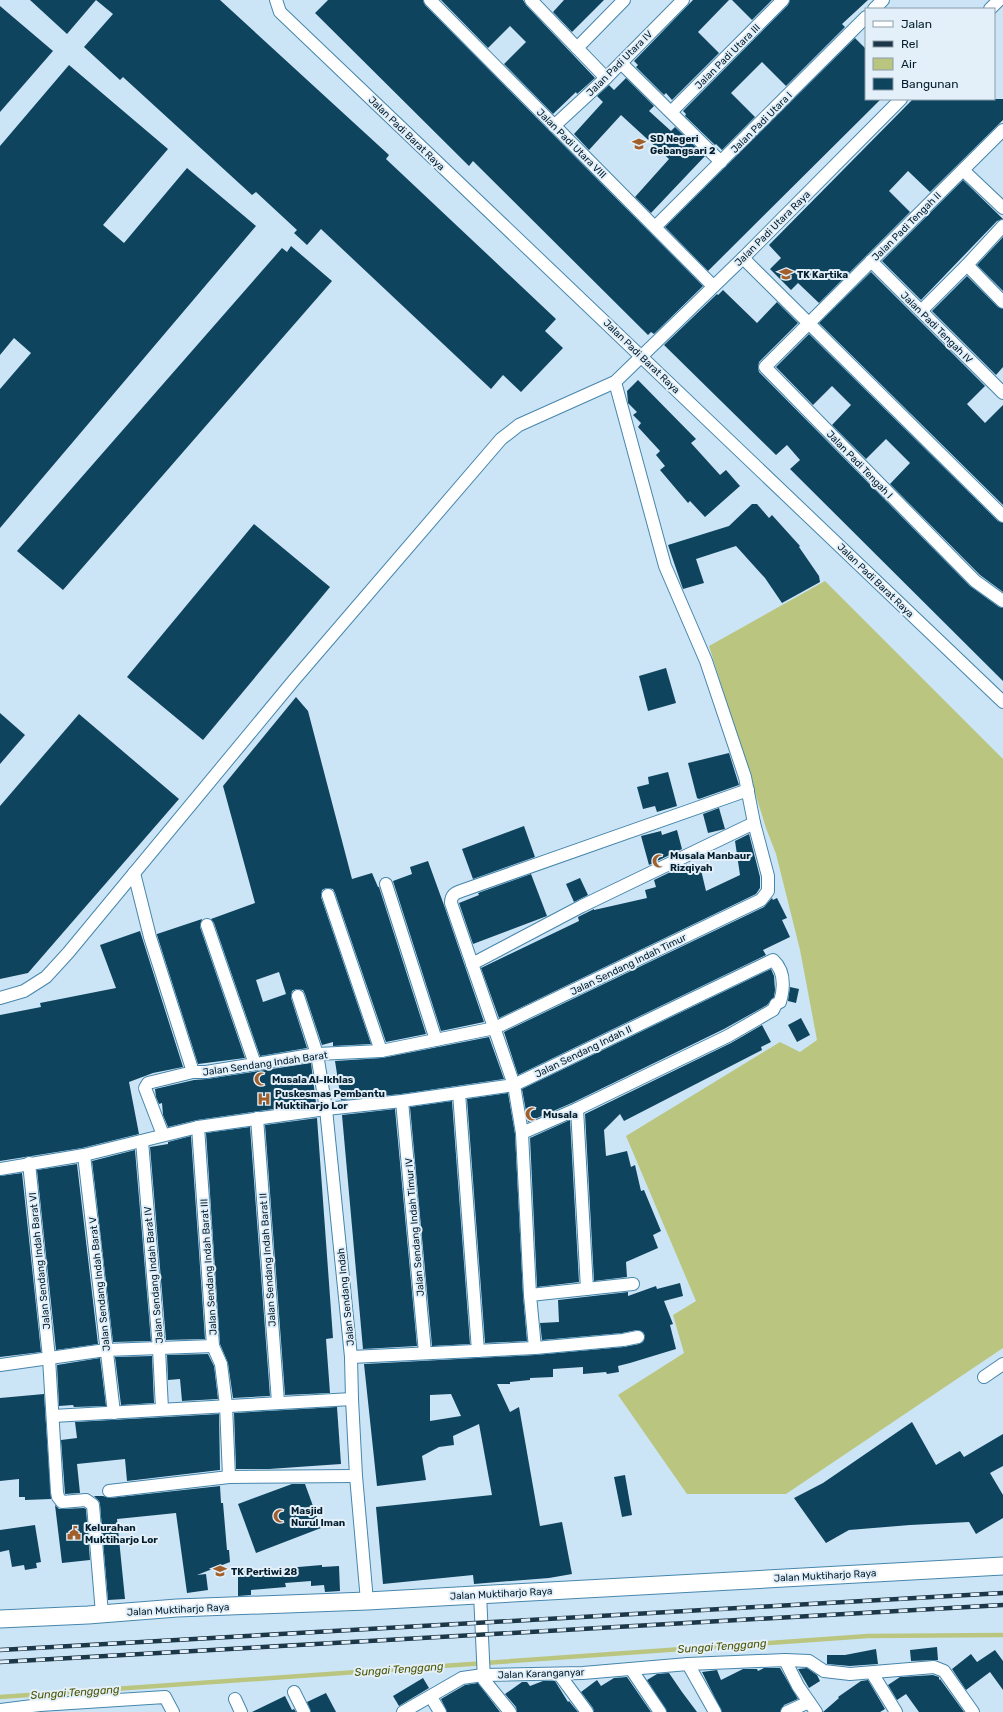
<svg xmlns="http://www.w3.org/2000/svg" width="1003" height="1712" font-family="Rubik,sans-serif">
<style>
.water{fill:#bac680}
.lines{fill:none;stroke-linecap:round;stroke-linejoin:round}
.stream{stroke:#bac680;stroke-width:4.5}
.building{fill:#0f445f;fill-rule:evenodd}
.street-casing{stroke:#4686ac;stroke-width:14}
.secondary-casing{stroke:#4686ac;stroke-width:19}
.street{stroke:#fff;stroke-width:12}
.secondary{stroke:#fff;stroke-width:17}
.rail-casing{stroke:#1c3747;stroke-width:4.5}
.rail{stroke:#e4f0f9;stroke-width:3;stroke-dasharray:9;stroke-linecap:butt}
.labels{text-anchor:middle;stroke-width:4;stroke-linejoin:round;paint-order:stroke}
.street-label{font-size:10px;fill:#031e2e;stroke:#e4f0f9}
.poi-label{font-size:10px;font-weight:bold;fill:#031e2e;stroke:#e4f0f9;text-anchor:start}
.water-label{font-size:11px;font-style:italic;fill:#4c5500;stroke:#e4f0f9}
</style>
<rect width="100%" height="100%" fill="#cce5f6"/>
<path class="water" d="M825,581L1003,759V1348L786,1494H687L618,1395L684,1353L673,1315L696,1301L626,1136L780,1042L800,1052L817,1040L800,950L776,854L766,828L709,646Z"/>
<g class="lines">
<path class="stream" d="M0,1697L868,1636L1003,1635"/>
</g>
<g class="building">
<path d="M30,0H96L67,34Z"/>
<path d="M96,0H220L389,155L386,159L556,319L545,331L563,348L521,392L503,375L491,389L321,229L307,245L294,233L297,230L256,192L252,195L123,77L120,80L84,47L113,14Z"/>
<path d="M328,0H423L425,5L703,286L654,334L651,332L648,335L473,161L469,166L315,13Z"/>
<path d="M441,0H523L526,5L595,78L577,94L576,92L553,114L504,64L526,42L510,26L488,48Z"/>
<path d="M564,0H604L572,32L553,12Z"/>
<path d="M693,0H729L698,32L719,53L672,100L666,93L664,95L636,67L638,65L634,61Z"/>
<path d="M732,0H772L752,20Z"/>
<path d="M790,0H868L842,24L845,27L786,86L762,62L731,93L755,117L722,150L716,144L715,145L685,116L686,114L683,111L788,5Z"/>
<path d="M0,6L53,51L0,112Z"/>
<path d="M855,38L866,49V99H881L708,271L665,227Z"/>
<path d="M69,65L168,149L103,225L124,243L187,168L256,226L0,528V389L31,353L14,338L0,355V146Z"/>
<path d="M626,78L654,106L649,111L671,131L675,127L705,156L651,213L635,197L669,159L621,115L589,150L574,134L603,102L597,96L609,85L614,90Z"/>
<path d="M913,99H1003V120L930,192L908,171L889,191L910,212L819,303L798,283L791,290L770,269L781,258L769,245Z"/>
<path d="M963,180L1003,219L997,221L921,300L882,261Z"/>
<path d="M1003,237V291L977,265Z"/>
<path d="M291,246L332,281L63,590L17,551L282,248L287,252Z"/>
<path d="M871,272L985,386L967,404L985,423L1003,405V505L819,323Z"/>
<path d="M967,276L998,307L1003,309V367L996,375L932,311Z"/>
<path d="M723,290L757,323L777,302L798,323L759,362L758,368L759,372L970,586L999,607L1003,608V681L790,469L800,460L787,445L776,455L664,345L717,294L718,295Z"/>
<path d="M809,334L998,521L1003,523V592L980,575L890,484L910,463L886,439L866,459L832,425L851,405L832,386L813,405L776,367Z"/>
<path d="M638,380L696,439L691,443L720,475L726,470L740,486L705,517L690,501L688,503L660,470L665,466L656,455L660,451L638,427L641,423L633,415L637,412L628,403L627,391Z"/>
<path d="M752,504H757L769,518L772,515L800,546L799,547L819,576L820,582L782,603L765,578L736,546L696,559L704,583L683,589L668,545L729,526Z"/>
<path d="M254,524L330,587L203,740L127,677Z"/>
<path d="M666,668L676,703L648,711L639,676Z"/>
<path d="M296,697L308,711L352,879L372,873L378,887H379L426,1034L386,1042L335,893L333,889L326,888L322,890L321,897L371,1044L333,1046V1042L322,1045L305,994L303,990L296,989L292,991L291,998L307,1048L260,1056L214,923L211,919L255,903L223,786ZM279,972L286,994L263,1002L256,980Z"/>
<path d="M0,713L25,735L0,764Z"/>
<path d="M79,714L179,799L28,973L0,979V806Z"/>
<path d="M729,753L739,785L699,799L697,798L688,763Z"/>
<path d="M668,772L677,806L657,812L655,806L643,809L637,787L649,784L648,777Z"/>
<path d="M719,808L725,829L708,833L703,814Z"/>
<path d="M524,826L535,857L473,879L462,849Z"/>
<path d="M677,830L682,849L649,865L641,836L661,831L662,835Z"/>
<path d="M749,834L760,877V888L756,894L499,1018L481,968L579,921L578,917L594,909V910L647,898L645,890L656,887L654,880L687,864L689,873L701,870L706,891L740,875L735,841Z"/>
<path d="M428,861L445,908L484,1022L441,1031L393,881L412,874L410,867Z"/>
<path d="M531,874L547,916L473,944L459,903L479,895L478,893Z"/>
<path d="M580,878L588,895L574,902L566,884Z"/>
<path d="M772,898L773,900L777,898L787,918L782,920L790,937L763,950L766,955L518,1075L504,1032L764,907Z"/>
<path d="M202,919L200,927L245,1058L198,1064L157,935V934Z"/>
<path d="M140,931L183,1067L153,1073L129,1082L139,1134L82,1148L0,1161V1015L41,1007L40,1003L116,988L100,945Z"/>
<path d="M771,969L774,976L775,990L774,997L767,1005L724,1029L574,1102L528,1122L522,1089Z"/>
<path d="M790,987L799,989L796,1003L788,1001Z"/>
<path d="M801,1018L810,1035L797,1042L788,1025Z"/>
<path d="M762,1025L771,1042L761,1047L762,1050L624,1121L620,1114L604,1130L606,1156L627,1151L631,1167L635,1165L641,1191L644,1190L661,1231L653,1235L658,1248L626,1262L627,1277L594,1281L585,1114L731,1043Z"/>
<path d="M489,1037L504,1079L401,1094L341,1100L335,1061L382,1058Z"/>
<path d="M311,1063L316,1103L197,1120L168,1127L163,1115L162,1103L159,1104L156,1097L155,1089L194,1080L207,1079Z"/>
<path d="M508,1093L515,1134L523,1295L527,1341L485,1343L467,1099Z"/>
<path d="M452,1101L470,1344L432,1346L410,1107Z"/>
<path d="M395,1109L417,1346L363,1349L342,1115Z"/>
<path d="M317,1118L333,1338L326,1339L330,1393L285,1395L265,1125Z"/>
<path d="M570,1120L579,1282L537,1287L530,1138Z"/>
<path d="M250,1127L270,1396L233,1398L228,1363L220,1344L206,1133Z"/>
<path d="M191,1136L205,1339L166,1340L150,1147L168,1144V1142Z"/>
<path d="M135,1150L151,1341L113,1342L92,1161Z"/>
<path d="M77,1164L98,1344L56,1350L37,1170Z"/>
<path d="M22,1173L41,1352L0,1357V1176Z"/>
<path d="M680,1283L683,1296L664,1301L673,1324L670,1325L676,1349L630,1363L618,1366L619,1372L607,1374L606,1372L583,1374V1367L553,1369V1377L530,1378V1380L510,1382V1384H497L510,1412L519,1407L540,1526L562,1522L572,1574L549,1578L474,1584L473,1575L383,1584L376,1507L492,1495L479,1424L453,1436L454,1445L439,1447L422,1456L426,1480L377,1486L364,1364L535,1355L624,1347L639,1344L643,1342L645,1336L643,1332L637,1330L622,1333L542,1340L540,1323L559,1322L558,1300L628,1292V1296L656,1286L657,1289ZM451,1394L461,1416L430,1421V1395Z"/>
<path d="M208,1354L214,1366L218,1399L182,1401L180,1379L168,1380L167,1355Z"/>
<path d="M152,1356L154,1403L121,1405L115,1357Z"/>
<path d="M100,1358L106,1406L74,1407L73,1405L59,1406L57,1365Z"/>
<path d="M44,1394L51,1499L25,1500V1497H19V1479L0,1481V1398Z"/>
<path d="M337,1407L341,1464L269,1469H236L234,1413Z"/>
<path d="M219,1414L220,1470L127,1481L125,1459L77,1464L80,1493L65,1494L61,1440L77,1438L75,1422Z"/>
<path d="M912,1422L936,1465L960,1451L964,1457L1003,1434V1466L990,1473L1003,1495V1518L976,1534L969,1522L910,1525L849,1530L826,1543L794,1498L823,1483Z"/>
<path d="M625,1475L632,1515L622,1517L614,1477Z"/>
<path d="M292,1484H305L321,1528L256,1553L238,1504Z"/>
<path d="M220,1486L221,1503H223L227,1550H229L230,1562L197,1575L206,1574L208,1590L187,1593L176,1513L117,1519L125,1599L108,1600L100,1504L99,1501L94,1496H103L110,1498Z"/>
<path d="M55,1505L59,1509H62L84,1508L86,1509L90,1560L62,1563Z"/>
<path d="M35,1525L41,1562L36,1563L37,1568L25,1570L24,1565L12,1567L9,1550L0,1552V1530Z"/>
<path d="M322,1565V1567L339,1566L340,1591L325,1592L324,1585L311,1586V1581L285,1583L286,1587L251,1590V1595L238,1596V1572Z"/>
<path d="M937,1647L938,1660L911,1661L910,1650Z"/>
<path d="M876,1649L878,1664L850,1666L827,1664V1655H845Z"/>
<path d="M995,1650L1003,1661V1690L990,1672L966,1690L952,1669L971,1654L977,1662Z"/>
<path d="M764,1668H780L798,1699L784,1705L780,1712H722L702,1672L717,1670L721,1680L743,1669H757L758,1671Z"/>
<path d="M807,1668L817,1675L820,1681L809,1688L798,1669Z"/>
<path d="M669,1673L682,1692L697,1712H667L647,1680L657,1674Z"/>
<path d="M933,1675L939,1677V1680L940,1679L964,1712H919L906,1694L897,1700L888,1685L900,1677Z"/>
<path d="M627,1677L651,1712H594L593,1708L581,1692L597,1680L601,1686L614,1678Z"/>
<path d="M423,1678L429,1688L399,1706L393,1696Z"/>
<path d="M868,1680L885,1709L880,1712H823L839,1698L838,1697L861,1681Z"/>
<path d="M543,1681H555L568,1702L569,1701L578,1712H517L516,1707L505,1694L522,1682H527L530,1686Z"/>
<path d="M478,1683L500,1712H447L441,1699L465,1685Z"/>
<path d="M326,1693L336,1712H311L307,1702Z"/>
<path d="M285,1696L292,1710L294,1709L296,1712H252Z"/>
</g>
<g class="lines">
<g class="street-casing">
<g id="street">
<path d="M276,0L280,12L1003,702"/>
<path d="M430,0L713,286"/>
<path d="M531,0L606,78"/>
<path d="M874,9L883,0"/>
<path d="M990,9L999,0"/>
<path d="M577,48L624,0"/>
<path d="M621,63L721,162"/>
<path d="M671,112L783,0"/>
<path d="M554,126L606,78L683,0"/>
<path d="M1003,130L765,367L975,581L1003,601"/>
<path d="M963,170L1003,208"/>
<path d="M655,227L866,17"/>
<path d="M743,258L1003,516"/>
<path d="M871,261L1003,393"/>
<path d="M967,265L1003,302"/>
<path d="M921,311L967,265L1003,226"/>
<path d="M134,873L150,937L193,1072H206L317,1054L381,1051L495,1028L761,900L768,891V876L754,823L745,777L706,661L665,566L615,382"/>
<path d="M386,884L436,1040"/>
<path d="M328,895L381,1051"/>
<path d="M207,925L255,1064"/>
<path d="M472,964L582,906L754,823"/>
<path d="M298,996L317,1054L326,1109L351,1357L352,1399L356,1476L367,1601"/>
<path d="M0,998L24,991L46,977L68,953L294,680L501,439L519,425L615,382L743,258L901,99"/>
<path d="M459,1093L478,1351"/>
<path d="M402,1101L425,1353"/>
<path d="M577,1109L587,1289"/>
<path d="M257,1118L278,1402"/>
<path d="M198,1127L213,1346L221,1364L226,1405L229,1477L356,1476"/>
<path d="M163,1135L145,1088L148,1083L193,1072"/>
<path d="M142,1141L159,1349L162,1409"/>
<path d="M84,1155L114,1413"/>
<path d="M29,1163L49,1358L57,1492L58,1497L62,1502L86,1500L93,1505L102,1614"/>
<path d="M0,1169L84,1155L198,1127L326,1109L402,1101L514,1085L773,960C785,971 784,988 780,1002L776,1004L773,1010L728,1036L577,1109L522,1133"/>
<path d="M530,1295L633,1284"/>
<path d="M535,1348L530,1295L522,1133L514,1085L451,903C451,895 455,893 461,891L748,790"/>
<path d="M351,1357L535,1348L623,1340L638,1337"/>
<path d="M0,1365L106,1350L213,1346"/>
<path d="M984,1377L1003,1364"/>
<path d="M53,1416L352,1399"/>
<path d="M109,1491L229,1477"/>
<path d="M480,1594L484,1680L510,1712"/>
<path d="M785,1660L798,1686L816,1712"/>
<path d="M688,1664L715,1712"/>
<path d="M631,1669L660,1712"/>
<path d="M872,1673L896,1712"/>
<path d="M559,1674L587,1712"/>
<path d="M294,1692L304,1712"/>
<path d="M431,1697L440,1712"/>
<path d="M235,1699L241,1712"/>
<path d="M0,1710L40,1705L165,1697L173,1712"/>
<path d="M403,1712L462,1678L483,1675L583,1673L688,1664L785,1660L809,1661L824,1671L850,1674L934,1667L944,1671L973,1712"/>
<path d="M787,1712L809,1702"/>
</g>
</g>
<g class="secondary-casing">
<path id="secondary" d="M0,1619L88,1615L177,1608L367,1601L1003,1566"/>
</g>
<use href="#street" class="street"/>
<use href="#secondary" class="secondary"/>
<g class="rail-casing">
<g id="rail">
<path d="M0,1650L1003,1593"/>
<path d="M0,1662L1003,1605"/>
</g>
</g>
<use href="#rail" class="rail"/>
</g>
<defs>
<g id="school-bare" transform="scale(1.08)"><path d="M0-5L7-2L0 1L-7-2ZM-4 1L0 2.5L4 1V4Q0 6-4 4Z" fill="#a05f2b" stroke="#e4f0f9" stroke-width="2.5" paint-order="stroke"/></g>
<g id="mosque-bare" transform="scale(1.08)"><path d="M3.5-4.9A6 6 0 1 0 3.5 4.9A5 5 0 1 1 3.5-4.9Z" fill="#a05f2b" stroke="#e4f0f9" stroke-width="2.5" paint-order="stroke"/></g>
<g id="hospital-bare" transform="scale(1.08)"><path d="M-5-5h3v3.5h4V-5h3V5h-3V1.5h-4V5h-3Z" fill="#a05f2b" stroke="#e4f0f9" stroke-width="2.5" paint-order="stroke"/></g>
<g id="civic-bare" transform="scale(1.08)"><path d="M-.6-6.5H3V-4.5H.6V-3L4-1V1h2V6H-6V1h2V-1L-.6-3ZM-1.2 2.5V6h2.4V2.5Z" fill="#a05f2b" stroke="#e4f0f9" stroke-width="2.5" paint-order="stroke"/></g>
</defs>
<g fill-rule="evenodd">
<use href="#school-bare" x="639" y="144"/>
<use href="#school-bare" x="786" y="274"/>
<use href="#mosque-bare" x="659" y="861"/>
<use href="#mosque-bare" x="261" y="1079"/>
<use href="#hospital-bare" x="264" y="1099"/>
<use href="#mosque-bare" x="532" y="1114"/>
<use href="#mosque-bare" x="280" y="1516"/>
<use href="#civic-bare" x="74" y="1533"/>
<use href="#school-bare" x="220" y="1571"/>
</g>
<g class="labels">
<g class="street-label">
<text transform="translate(727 56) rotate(-45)" y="4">Jalan Padi Utara III</text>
<text transform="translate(619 63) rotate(-45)" y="4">Jalan Padi Utara IV</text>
<text transform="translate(761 122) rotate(-45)" y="4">Jalan Padi Utara I</text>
<text transform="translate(407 133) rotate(44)" y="4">Jalan Padi Barat Raya</text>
<text transform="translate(572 143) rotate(45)" y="4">Jalan Padi Utara VIII</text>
<text transform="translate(906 226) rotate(-45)" y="4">Jalan Padi Tengah II</text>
<text transform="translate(772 228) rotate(-45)" y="4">Jalan Padi Utara Raya</text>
<text transform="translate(937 327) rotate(45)" y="4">Jalan Padi Tengah IV</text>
<text transform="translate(642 356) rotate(44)" y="4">Jalan Padi Barat Raya</text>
<text transform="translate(860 464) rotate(46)" y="4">Jalan Padi Tengah I</text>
<text transform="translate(876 580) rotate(44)" y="4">Jalan Padi Barat Raya</text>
<text transform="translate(628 964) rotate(-26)" y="4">Jalan Sendang Indah Timur</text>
<text transform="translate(583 1051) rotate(-26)" y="4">Jalan Sendang Indah II</text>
<text transform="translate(265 1063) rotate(-8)" y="4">Jalan Sendang Indah Barat</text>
<text transform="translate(414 1227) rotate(-95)" y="4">Jalan Sendang Indah Timur IV</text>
<text transform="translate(267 1260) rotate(-94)" y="4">Jalan Sendang Indah Barat II</text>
<text transform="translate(39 1261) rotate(-96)" y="4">Jalan Sendang Indah Barat VI</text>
<text transform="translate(208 1267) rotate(-94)" y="4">Jalan Sendang Indah Barat III</text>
<text transform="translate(153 1275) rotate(-95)" y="4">Jalan Sendang Indah Barat IV</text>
<text transform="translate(99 1284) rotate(-96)" y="4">Jalan Sendang Indah Barat V</text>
<text transform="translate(345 1297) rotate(-96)" y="4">Jalan Sendang Indah</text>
<text transform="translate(825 1575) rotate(-3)" y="4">Jalan Muktiharjo Raya</text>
<text transform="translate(501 1593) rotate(-3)" y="4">Jalan Muktiharjo Raya</text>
<text transform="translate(178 1609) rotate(-3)" y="4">Jalan Muktiharjo Raya</text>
<text transform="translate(541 1673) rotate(-2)" y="4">Jalan Karanganyar</text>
</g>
<g class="poi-label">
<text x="650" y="142">SD Negeri<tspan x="650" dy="12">Gebangsari 2</tspan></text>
<text x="797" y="278">TK Kartika</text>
<text x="670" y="859">Musala Manbaur<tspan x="670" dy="12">Rizqiyah</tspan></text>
<text x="272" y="1083">Musala Al-Ikhlas</text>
<text x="275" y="1097">Puskesmas Pembantu<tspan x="275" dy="12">Muktiharjo Lor</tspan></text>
<text x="543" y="1118">Musala</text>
<text x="291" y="1514">Masjid<tspan x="291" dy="12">Nurul Iman</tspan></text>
<text x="85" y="1531">Kelurahan<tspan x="85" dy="12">Muktiharjo Lor</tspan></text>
<text x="231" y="1575">TK Pertiwi 28</text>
</g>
<g class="water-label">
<text transform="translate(722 1646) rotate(-4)" y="4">Sungai Tenggang</text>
<text transform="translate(399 1669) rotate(-4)" y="4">Sungai Tenggang</text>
<text transform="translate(75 1692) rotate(-4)" y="4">Sungai Tenggang</text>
</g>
</g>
<rect x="865" y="8" width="130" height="92" fill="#e4f0f9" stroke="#8a9ca8"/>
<rect x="873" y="21" width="20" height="6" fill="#ffffff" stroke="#8a9ca8"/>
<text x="901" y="28" font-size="12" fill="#031e2e">Jalan</text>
<rect x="873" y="41" width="20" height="6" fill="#1c3747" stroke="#8a9ca8"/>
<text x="901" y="48" font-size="12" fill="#031e2e">Rel</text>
<rect x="873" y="58" width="20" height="12" fill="#bac680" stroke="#8a9ca8"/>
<text x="901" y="68" font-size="12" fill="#031e2e">Air</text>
<rect x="873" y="78" width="20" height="12" fill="#0f445f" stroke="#8a9ca8"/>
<text x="901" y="88" font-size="12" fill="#031e2e">Bangunan</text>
</svg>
